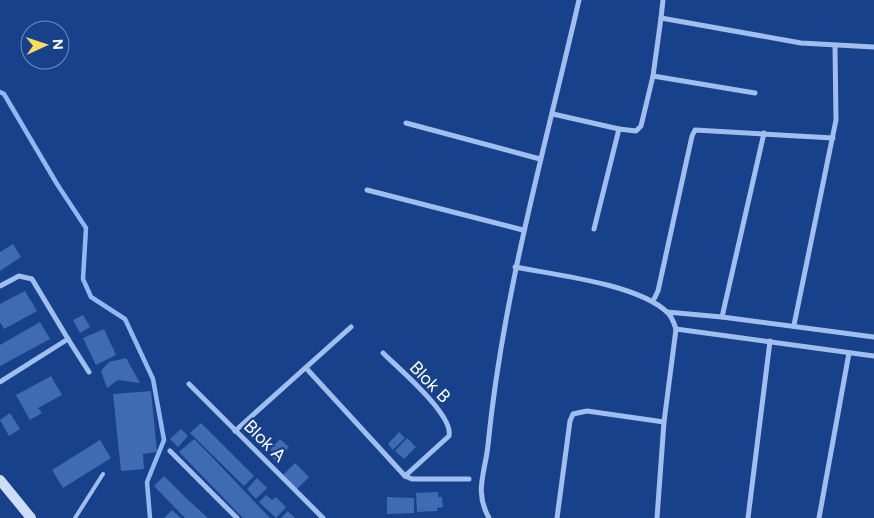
<svg xmlns="http://www.w3.org/2000/svg" width="874" height="518" font-family="Figtree,sans-serif">
<style>
.lines{fill:none;stroke-linecap:round;stroke-linejoin:round}
.stream{stroke:#92b8f1;stroke-width:4.5}
.building{fill:#3f6bb3}
.lane{stroke:#a0beee;stroke-width:4}
.street{stroke:#a0beee;stroke-width:5}
.secondary{stroke:#cdddfa;stroke-width:10}
.labels{text-anchor:middle;stroke-width:4.5;stroke-linejoin:round;paint-order:stroke}
.street-label{font-size:18px;fill:#fff;stroke:#17418a}
</style>
<rect width="100%" height="100%" fill="#17418a"/>
<g class="lines">
<path class="stream" d="M0,92L4,94L57,184L86,228L83,279L91,297L125,319L153,379L164,440L147,482L150,518"/>
</g>
<g class="building">
<path d="M13,244L21,257L0,271V252Z"/>
<path d="M25,291L37,311L4,329L0,322V304Z"/>
<path d="M83,315L90,327L80,333L73,320Z"/>
<path d="M40,322L50,339L0,366V345Z"/>
<path d="M104,329L116,355L96,365L83,338Z"/>
<path d="M126,358L140,383L118,380L107,388L101,371L109,362Z"/>
<path d="M51,376L62,395L38,408L42,413L30,420L16,395Z"/>
<path d="M151,391L157,452L143,454L144,469L121,471L113,394Z"/>
<path d="M10,413L20,429L9,436L0,420Z"/>
<path d="M201,423L254,476L244,486L190,433Z"/>
<path d="M181,429L188,436L178,447L170,439Z"/>
<path d="M399,432L405,438L393,450L388,444Z"/>
<path d="M407,438L416,447L404,459L395,451Z"/>
<path d="M194,439L213,458L270,518H243L179,452Z"/>
<path d="M280,439L289,447L276,461L269,454L272,452L270,450Z"/>
<path d="M100,440L111,458L63,488L52,470Z"/>
<path d="M295,463L309,477L297,489L283,475Z"/>
<path d="M164,476L185,497L208,518H185L154,486Z"/>
<path d="M257,478L267,488L256,499L247,489Z"/>
<path d="M438,492V497H442L443,507L437,508V511L417,512L416,493Z"/>
<path d="M266,495L272,500L276,497L286,507L276,518L259,502Z"/>
<path d="M387,497L414,498V513L387,514Z"/>
<path d="M172,510L181,518H164Z"/>
<path d="M288,511L295,518H281Z"/>
</g>
<g class="lines">
<path class="lane" d="M75,518L103,474"/>
<g class="street">
<path d="M661,18L663,0"/>
<path d="M653,76L755,93"/>
<path d="M553,114L619,129L636,131L641,126L653,76L661,18L801,43L874,47"/>
<path d="M406,123L540,159"/>
<path d="M367,190L523,230"/>
<path d="M594,229L619,129"/>
<path d="M515,267C556,275 637,284 667,312C672,316 674,323 676,329L664,422L657,518"/>
<path d="M0,286L19,276L32,279L68,339L0,382"/>
<path d="M653,301L658,291L692,136L695,130L833,138"/>
<path d="M667,312L722,317L874,337"/>
<path d="M722,317L764,133"/>
<path d="M794,325L836,120L835,46"/>
<path d="M676,329L874,356"/>
<path d="M68,339L89,372"/>
<path d="M306,368L405,476L449,436C454,415 398,368 383,353"/>
<path d="M189,384L323,518"/>
<path d="M235,431L351,327"/>
<path d="M170,451L237,518"/>
<path d="M405,476L412,479H469"/>
<path d="M489,518C474,491 485,474 488,445C503,293 545,148 579,0"/>
<path d="M557,518L570,421L573,414L587,411L664,422"/>
<path d="M748,518L770,341"/>
<path d="M819,518L849,353"/>
</g>
<path class="secondary" d="M0,480L31,518"/>
</g>
<g class="labels">
<g class="street-label">
<text transform="translate(430 382) rotate(46)" y="6">Blok B</text>
<text transform="translate(265 441) rotate(45)" y="6">Blok A</text>
</g>
</g>
<g transform="translate(45 45) rotate(87)"><circle r="24" fill="#17418a" stroke="#748db9"/>
<path d="M0-4L9 19L0 12L-9 19Z" fill="#ffdc5d"/>
<text y="-8" font-size="14" font-weight="bold" text-anchor="middle" fill="#ffffff">N</text>
</g>
</svg>
